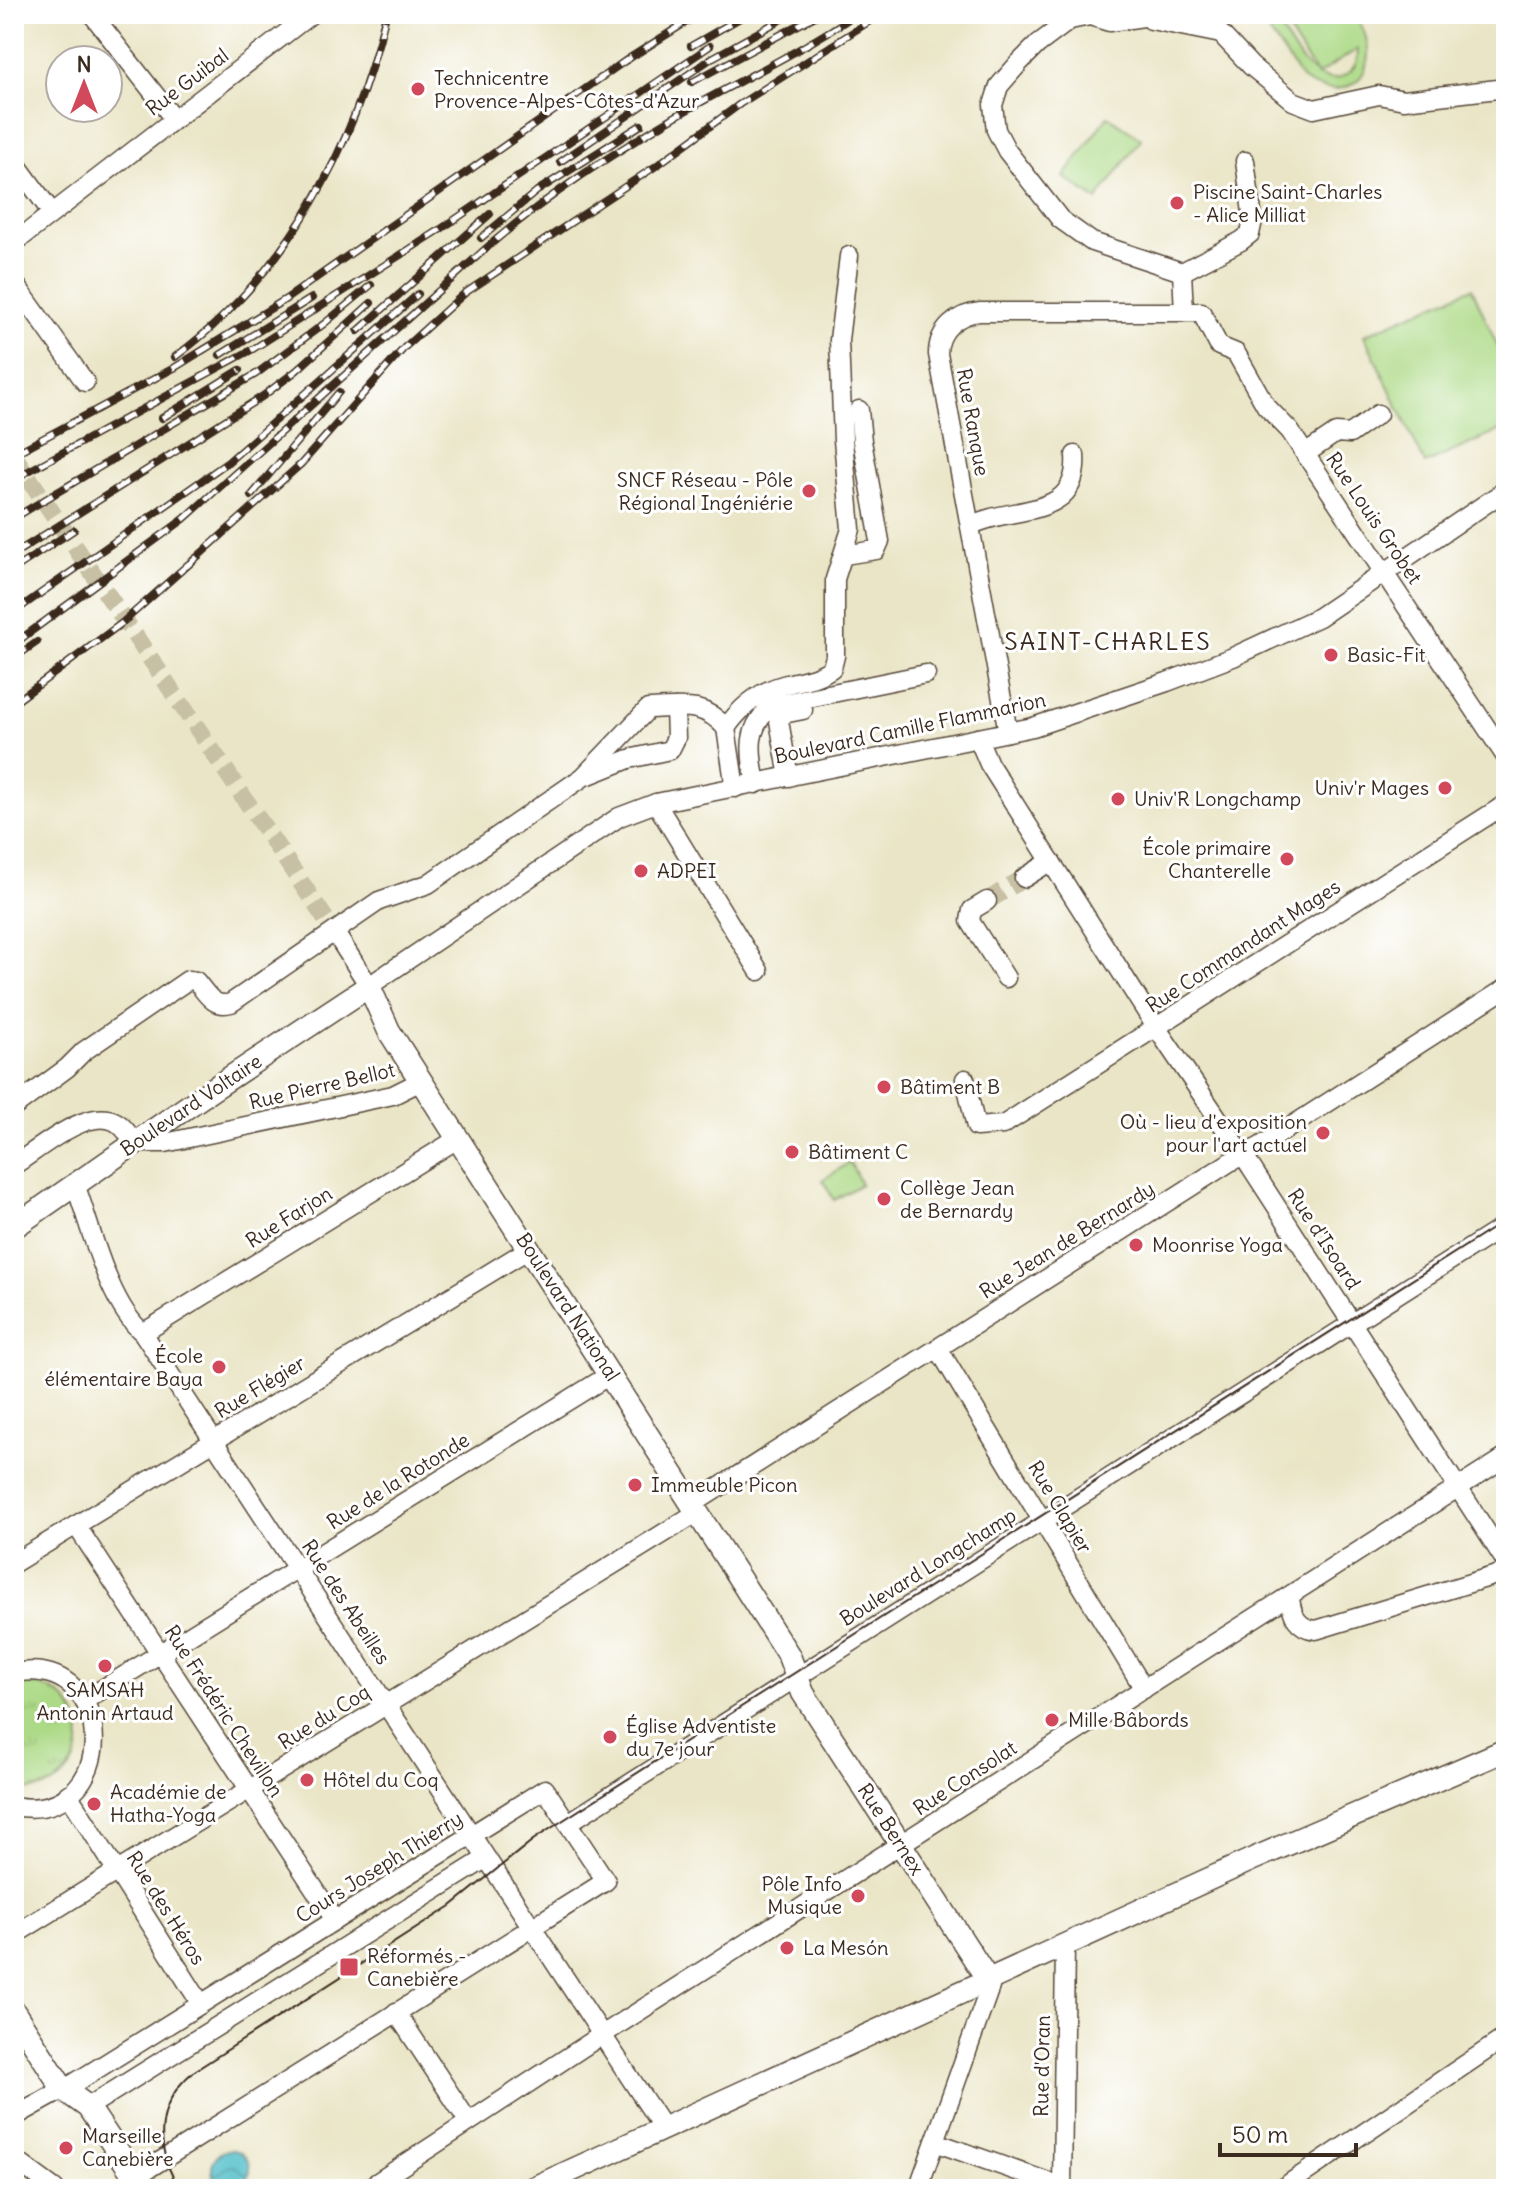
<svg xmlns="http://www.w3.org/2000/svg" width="1520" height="2203" font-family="Delius,sans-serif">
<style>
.park{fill:url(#park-tufts);stroke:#748252;stroke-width:2}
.garden{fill:#adda87;stroke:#748252;stroke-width:2}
.water{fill:url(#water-waves);stroke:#467474;stroke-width:2}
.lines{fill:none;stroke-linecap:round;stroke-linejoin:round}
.minor-tunnel{stroke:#c7c0a4;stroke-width:18;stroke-dasharray:18 9;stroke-linecap:butt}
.minor-casing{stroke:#554637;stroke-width:21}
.major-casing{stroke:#554637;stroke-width:25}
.minor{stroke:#fff;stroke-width:18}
.major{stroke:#fff;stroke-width:22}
.tram{stroke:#3b2a1e;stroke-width:2}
.rail-casing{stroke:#3b2a1e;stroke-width:8}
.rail{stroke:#fff;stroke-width:5;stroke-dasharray:15;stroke-linecap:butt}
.poi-dot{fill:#d1495b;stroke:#fff;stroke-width:3}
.labels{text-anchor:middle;stroke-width:6;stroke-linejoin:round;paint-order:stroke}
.poi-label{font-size:20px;fill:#3b2a1e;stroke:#fff;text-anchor:start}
.street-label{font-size:20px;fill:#3b2a1e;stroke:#fff}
.quarter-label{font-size:24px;letter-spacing:2px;fill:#3b2a1e;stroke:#fff}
</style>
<defs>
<pattern id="park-tufts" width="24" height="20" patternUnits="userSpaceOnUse" patternTransform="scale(2)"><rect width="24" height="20" fill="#adda87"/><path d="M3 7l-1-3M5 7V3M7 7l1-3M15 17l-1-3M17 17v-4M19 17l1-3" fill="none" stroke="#96bb74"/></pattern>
<pattern id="water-waves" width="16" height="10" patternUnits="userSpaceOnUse" patternTransform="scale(2)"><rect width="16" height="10" fill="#52bfca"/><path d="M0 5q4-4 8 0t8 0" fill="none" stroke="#459ba3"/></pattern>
</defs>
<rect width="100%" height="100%" fill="#fff"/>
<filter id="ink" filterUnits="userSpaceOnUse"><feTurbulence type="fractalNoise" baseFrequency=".0125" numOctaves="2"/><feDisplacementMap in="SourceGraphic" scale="16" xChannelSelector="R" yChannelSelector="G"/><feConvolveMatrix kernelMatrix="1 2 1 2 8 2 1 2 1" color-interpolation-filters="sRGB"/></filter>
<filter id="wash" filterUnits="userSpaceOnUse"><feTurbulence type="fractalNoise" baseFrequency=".006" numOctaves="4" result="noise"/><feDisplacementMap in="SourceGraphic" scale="32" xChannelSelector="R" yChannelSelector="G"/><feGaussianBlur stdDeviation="1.8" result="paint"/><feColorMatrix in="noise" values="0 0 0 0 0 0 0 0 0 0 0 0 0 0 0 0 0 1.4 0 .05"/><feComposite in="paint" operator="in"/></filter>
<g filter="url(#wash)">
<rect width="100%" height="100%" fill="#eae5c6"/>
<path class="park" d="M28,1684C106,1691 91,1802 14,1789V1686Z"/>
<g class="garden">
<path d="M1257,14H1271C1286,36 1312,95 1345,75C1355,69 1358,61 1358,49L1317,75L1278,14H1356C1363,29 1371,44 1367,62C1361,94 1323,95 1302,79Z"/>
<path d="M1108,116L1141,139L1097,200L1064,177Z"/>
<path d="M1472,288L1506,365V428L1425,464L1364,335Z"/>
<path d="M850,1162L861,1184L834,1200L823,1180Z"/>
</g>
<circle class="water" cx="231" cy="2169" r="19"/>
</g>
<g filter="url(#ink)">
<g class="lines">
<g class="minor-tunnel">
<path d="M14,456L339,939"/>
<path d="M987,901L1024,878"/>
</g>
<g class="minor-casing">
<g id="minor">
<path d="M92,14L174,119"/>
<path d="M1164,14L1109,22L1090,16L1070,20L1038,44L1019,63L999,86L993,105L996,130L1007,151L1060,219L1092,242L1182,272L1184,312"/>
<path d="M1151,20L1221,34L1251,66L1293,101L1314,109L1379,95L1404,100L1506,88"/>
<path d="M14,161L52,213"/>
<path d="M14,243L311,14"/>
<path d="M1182,272L1241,241L1250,234L1253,220L1245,161"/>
<path d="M14,282L85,382"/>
<path d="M1305,454L1336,433L1350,434L1378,414"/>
<path d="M970,526C1010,504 1080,522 1075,455"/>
<path d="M844,555L876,550L880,541L862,441L859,410"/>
<path d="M1008,732L938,354C938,330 957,314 980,312H1201L1219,346L1236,353L1266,406L1290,431L1506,757"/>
<path d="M978,738L989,764L1156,1027L1251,1167L1506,1562"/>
<path d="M589,775L629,759L670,750L676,738L675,708"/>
<path d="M789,777L779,721L783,714L803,710"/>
<path d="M756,784C750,752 745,726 774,705L926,674"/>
<path d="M735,788L726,728C740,708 758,692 783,685C800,680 817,679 832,668L835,656V579L851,529L843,440L839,340L849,256"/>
<path d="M656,803L759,971"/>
<path d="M1024,878L1051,861"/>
<path d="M987,901L972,910L970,921L1006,978"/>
<path d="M339,939L369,986L619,817L656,803L1033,727L1167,682L1233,657L1319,617L1506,490"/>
<path d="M965,1079L976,1127L1003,1125L1506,804"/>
<path d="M14,1107L67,1068L84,1051L188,980L196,981C207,994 213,1008 231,1003L379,901L428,884L583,777L648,709C682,708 702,701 726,728"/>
<path d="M14,1165C38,1150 85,1108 114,1121C123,1125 129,1135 135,1143H165L393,1095L421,1081"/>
<path d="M75,1184C91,1227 108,1303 143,1333L663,2128"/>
<path d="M143,1333L459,1138"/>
<path d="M938,1348L1144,1689"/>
<path d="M693,1504L1230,1162L1259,1147L1506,988"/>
<path d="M76,1525L335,1920"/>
<path d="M14,1563L529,1249"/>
<path d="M1290,1598C1292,1615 1297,1628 1316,1630L1506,1572"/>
<path d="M14,1673C121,1653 120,1826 14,1806"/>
<path d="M85,1700L611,1374"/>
<path d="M68,1794L201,2004"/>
<path d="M568,1823L1506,1225"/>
<path d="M14,1935L698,1512"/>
<path d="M396,2012L468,2121"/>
<path d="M88,2107L485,1859"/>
<path d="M14,2117L73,2084L545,1789L606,1881L135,2177"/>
<path d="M935,2142L1062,2187"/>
<path d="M14,2159L55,2189"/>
<path d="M367,2189L591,2042L1506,1457"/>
<path d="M918,2189L990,1987L988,1980"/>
<path d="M1062,2189L1065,1945"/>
<path d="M1281,2189L1506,2037"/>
</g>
</g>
<g class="major-casing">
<g id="major">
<path d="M14,1227L213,1089L369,986L389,1031L789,1656L803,1693L988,1980"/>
<path d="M14,2012L63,2089L88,2107L143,2189"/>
<path d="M531,2189L1253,1859L1506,1750"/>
</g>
</g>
<use href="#minor" class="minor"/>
<use href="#major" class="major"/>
<path class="tram" d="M180,2189C154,2149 155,2104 193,2072L451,1906L533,1840L565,1819L1506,1220"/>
<g class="rail-casing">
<g id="rail">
<path d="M691,46L747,14"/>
<path d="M692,82L819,14"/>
<path d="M560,162L712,58L791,14"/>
<path d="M481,238L537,191L641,125"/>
<path d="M358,331L490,214"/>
<path d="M220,355L312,298"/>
<path d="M175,357C288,273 354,149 386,14"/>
<path d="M162,418L240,370"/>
<path d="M14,454L174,368L286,299L625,61L699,14"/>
<path d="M14,479L253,349L438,231L710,46"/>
<path d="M251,496L339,392"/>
<path d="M14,518L256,374L325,323L371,285"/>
<path d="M14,554L263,396L296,371L371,303"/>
<path d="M186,567L301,464L405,347L465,293L656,166L740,104L881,14"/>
<path d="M14,569L74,530"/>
<path d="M14,612L228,462L418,294"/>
<path d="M14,644L184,519L491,244C548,195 612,154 676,116C736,82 799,53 856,14"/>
<path d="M14,658L37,642"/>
<path d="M14,703L122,623L192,561"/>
</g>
</g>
<use href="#rail" class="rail"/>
</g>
</g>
<g class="poi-dot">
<circle cx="418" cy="89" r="8"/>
<circle cx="1177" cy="203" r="8"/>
<circle cx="809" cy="491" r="8"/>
<circle cx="1331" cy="655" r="8"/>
<circle cx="1445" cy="788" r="8"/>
<circle cx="1118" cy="799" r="8"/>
<circle cx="1287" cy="859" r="8"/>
<circle cx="641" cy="871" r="8"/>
<circle cx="884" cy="1087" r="8"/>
<circle cx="1323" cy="1133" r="8"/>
<circle cx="792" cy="1152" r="8"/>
<circle cx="884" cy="1199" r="8"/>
<circle cx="1136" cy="1245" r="8"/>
<circle cx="219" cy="1367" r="8"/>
<circle cx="635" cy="1485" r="8"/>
<circle cx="105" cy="1666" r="8"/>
<circle cx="1052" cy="1720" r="8"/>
<circle cx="610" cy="1737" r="8"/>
<circle cx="307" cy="1780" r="8"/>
<circle cx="94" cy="1804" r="8"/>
<circle cx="858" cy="1896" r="8"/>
<circle cx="787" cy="1948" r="8"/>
<rect x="339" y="1957" width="20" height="20" rx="4"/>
<circle cx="66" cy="2148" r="8"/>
</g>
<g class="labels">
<g class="poi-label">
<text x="434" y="85">Technicentre<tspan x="434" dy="23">Provence-Alpes-Côtes-d'Azur</tspan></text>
<text x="1193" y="199">Piscine Saint-Charles<tspan x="1193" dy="23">- Alice Milliat</tspan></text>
<text x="793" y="487" text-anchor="end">SNCF Réseau - Pôle<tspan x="793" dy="23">Régional Ingéniérie</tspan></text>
<text x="1347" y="662">Basic-Fit</text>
<text x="1429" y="795" text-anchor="end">Univ'r Mages</text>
<text x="1134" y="806">Univ'R Longchamp</text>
<text x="1271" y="855" text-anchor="end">École primaire<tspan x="1271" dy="23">Chanterelle</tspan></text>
<text x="657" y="878">ADPEI</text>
<text x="900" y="1094">Bâtiment B</text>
<text x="1307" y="1129" text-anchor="end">Où - lieu d'exposition<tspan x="1307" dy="23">pour l'art actuel</tspan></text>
<text x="808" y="1159">Bâtiment C</text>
<text x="900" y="1195">Collège Jean<tspan x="900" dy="23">de Bernardy</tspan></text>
<text x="1152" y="1252">Moonrise Yoga</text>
<text x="203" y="1363" text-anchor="end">École<tspan x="203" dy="23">élémentaire Baya</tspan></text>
<text x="651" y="1492">Immeuble Picon</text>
<text x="105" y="1697" text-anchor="middle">SAMSAH<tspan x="105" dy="23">Antonin Artaud</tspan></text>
<text x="1068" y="1727">Mille Bâbords</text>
<text x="626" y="1733">Église Adventiste<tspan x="626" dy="23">du 7e jour</tspan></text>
<text x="323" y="1787">Hôtel du Coq</text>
<text x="110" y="1799">Académie de<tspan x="110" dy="23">Hatha-Yoga</tspan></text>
<text x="842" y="1891" text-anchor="end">Pôle Info<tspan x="842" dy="23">Musique</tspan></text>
<text x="803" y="1955">La Mesón</text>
<text x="367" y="1963">Réformés -<tspan x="367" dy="23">Canebière</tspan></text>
<text x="82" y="2143">Marseille<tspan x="82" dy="23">Canebière</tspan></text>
</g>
<g class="street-label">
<text transform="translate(187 82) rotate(-37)" y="7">Rue Guibal</text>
<text transform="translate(973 422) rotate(80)" y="7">Rue Ranque</text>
<text transform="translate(1374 518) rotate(56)" y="7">Rue Louis Grobet</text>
<text transform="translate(910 728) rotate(-12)" y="7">Boulevard Camille Flammarion</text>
<text transform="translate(1243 946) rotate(-33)" y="7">Rue Commandant Mages</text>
<text transform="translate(322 1086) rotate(-13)" y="7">Rue Pierre Bellot</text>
<text transform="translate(191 1105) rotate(-34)" y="7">Boulevard Voltaire</text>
<text transform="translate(289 1217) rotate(-32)" y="7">Rue Farjon</text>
<text transform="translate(1324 1239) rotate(57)" y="7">Rue d'Isoard</text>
<text transform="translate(1067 1240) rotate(-32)" y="7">Rue Jean de Bernardy</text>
<text transform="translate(568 1307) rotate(57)" y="7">Boulevard National</text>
<text transform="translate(260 1387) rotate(-31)" y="7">Rue Flégier</text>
<text transform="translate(398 1481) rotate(-32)" y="7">Rue de la Rotonde</text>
<text transform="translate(1060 1507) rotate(59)" y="7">Rue Clapier</text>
<text transform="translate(928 1567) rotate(-32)" y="7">Boulevard Longchamp</text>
<text transform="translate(346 1602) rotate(57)" y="7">Rue des Abeilles</text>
<text transform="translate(224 1711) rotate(57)" y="7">Rue Frédéric Chevillon</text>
<text transform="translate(324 1717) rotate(-32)" y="7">Rue du Coq</text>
<text transform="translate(965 1778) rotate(-33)" y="7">Rue Consolat</text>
<text transform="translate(891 1829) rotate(57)" y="7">Rue Bernex</text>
<text transform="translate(379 1867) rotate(-32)" y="7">Cours Joseph Thierry</text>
<text transform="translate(166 1908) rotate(58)" y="7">Rue des Héros</text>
<text transform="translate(1042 2066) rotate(-89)" y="7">Rue d'Oran</text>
</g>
<g class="quarter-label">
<text x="1108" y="650">SAINT-CHARLES</text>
</g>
</g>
<rect width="1520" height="2203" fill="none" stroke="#fff" stroke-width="48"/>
<g transform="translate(84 84)"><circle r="38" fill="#ffffff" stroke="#b1aaa5" stroke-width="2"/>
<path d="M0-6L14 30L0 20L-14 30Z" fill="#d1495b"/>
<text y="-12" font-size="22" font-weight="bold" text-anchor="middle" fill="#3b2a1e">N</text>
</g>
<path d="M1220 2143v12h136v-12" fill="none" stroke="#3b2a1e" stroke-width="4"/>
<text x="1232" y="2143" font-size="24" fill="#3b2a1e" stroke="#ffffff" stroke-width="6" paint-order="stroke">50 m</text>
</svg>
